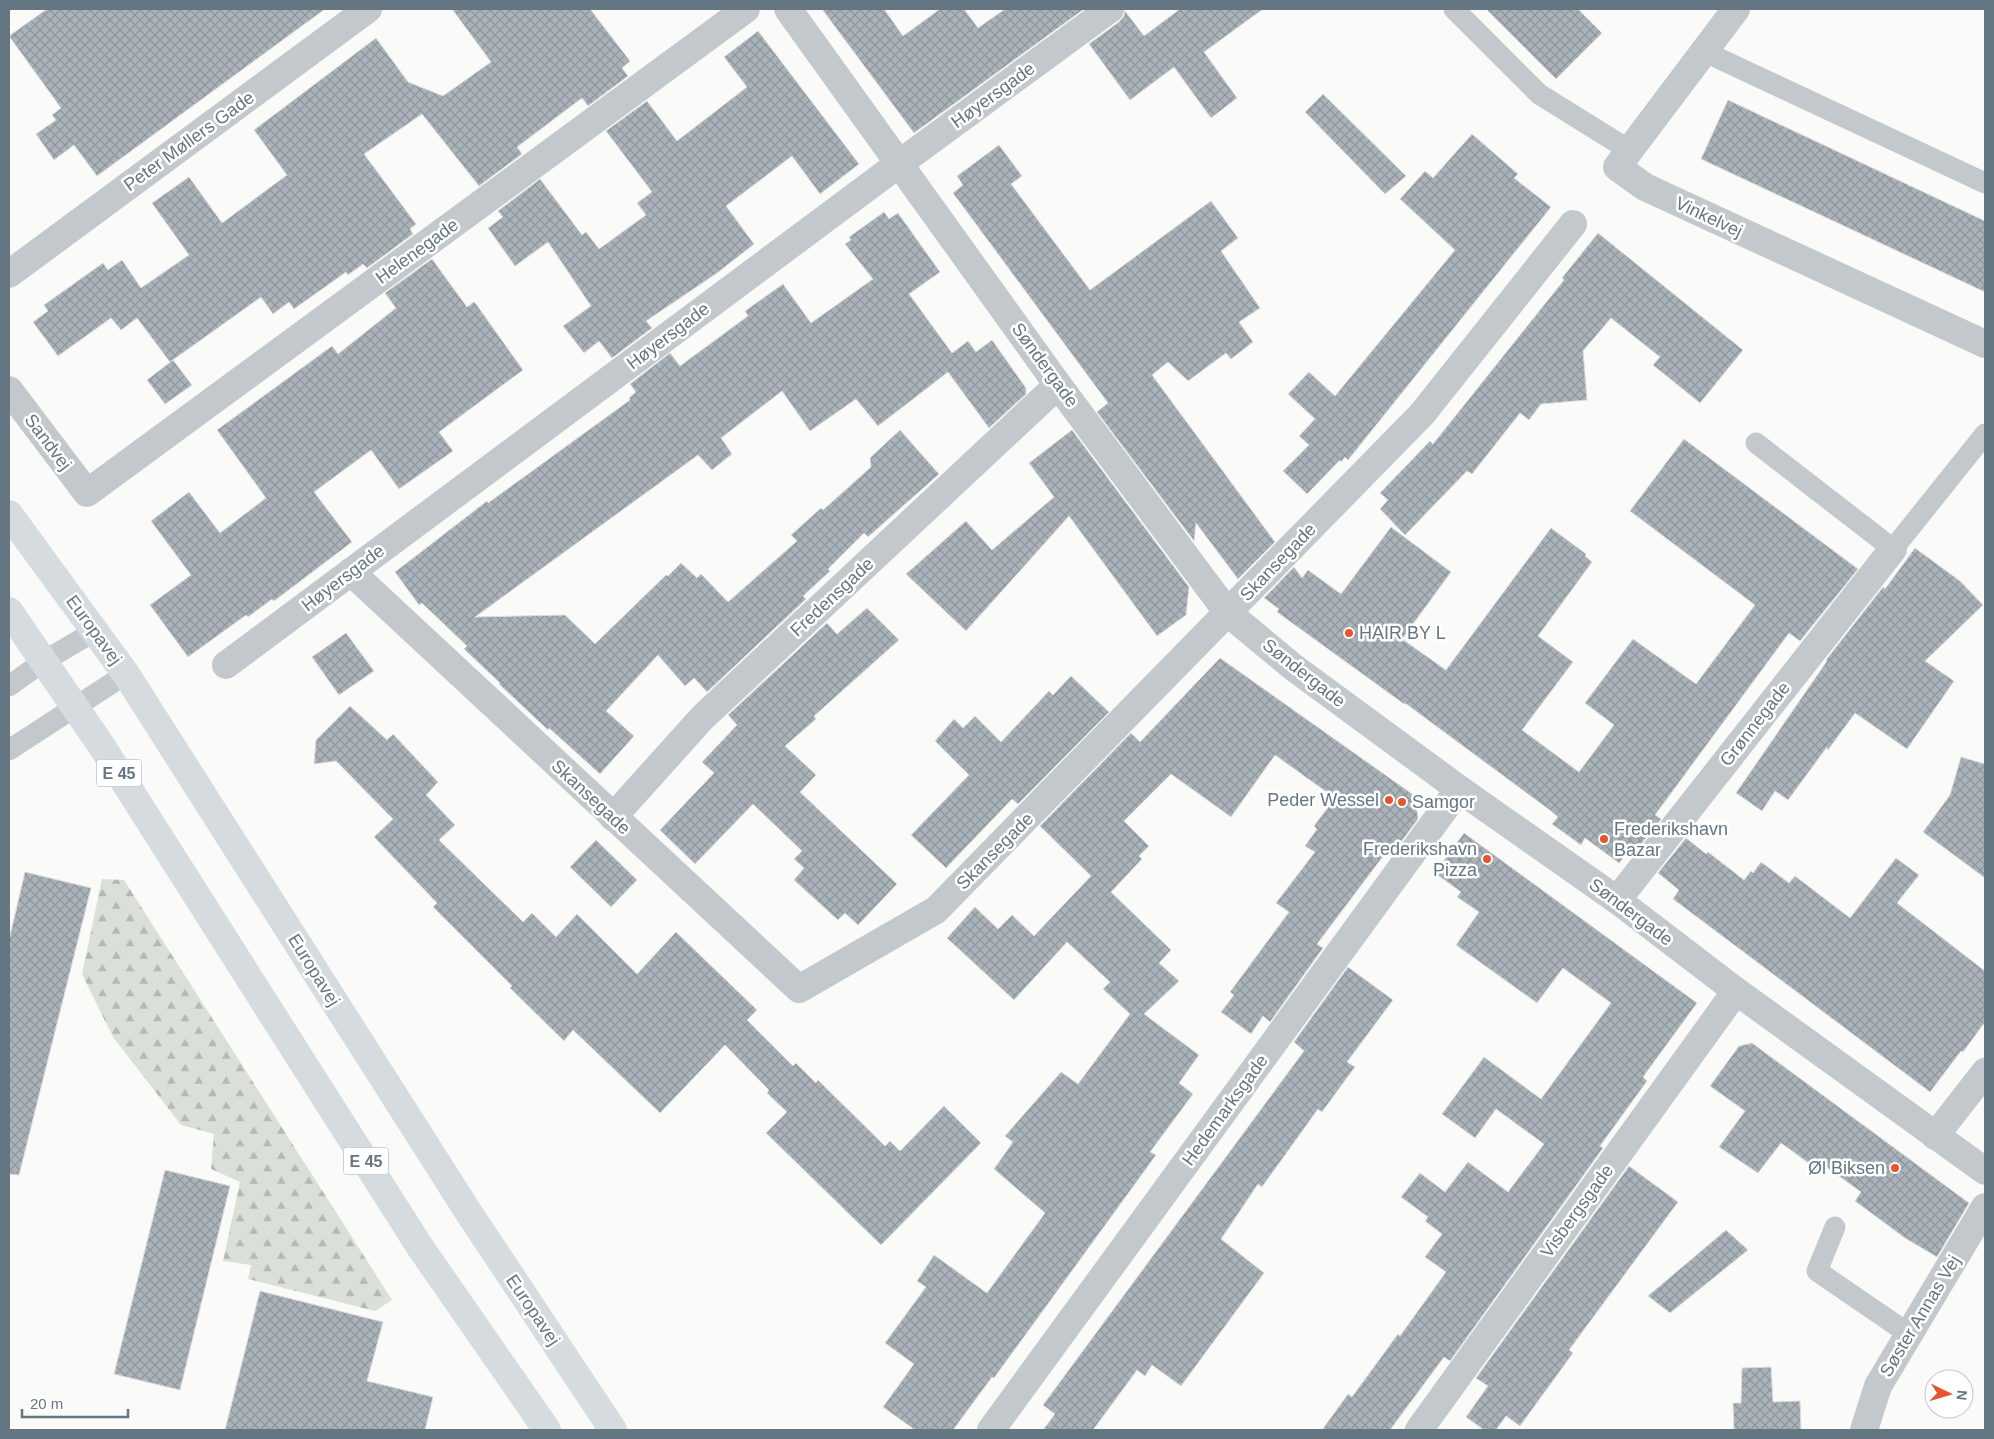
<svg xmlns="http://www.w3.org/2000/svg" width="1994" height="1439" font-family="Arial,sans-serif">
<style>
.forest{fill:url(#forest-firs)}
.building{fill:url(#building-cross-hatch);stroke:#dcdcda}
.lines{fill:none;stroke-linecap:round;stroke-linejoin:round}
.service{stroke:#c3c8cc;stroke-width:21}
.minor{stroke:#c3c8cc;stroke-width:28}
.tertiary{stroke:#c3c8cc;stroke-width:28}
.primary{stroke:#d6dbdf;stroke-width:28}
.poi-dot{fill:#e4572e;stroke:#fff;stroke-width:2}
.labels{text-anchor:middle;stroke-width:5;stroke-linejoin:round;paint-order:stroke}
.shield{fill:#fff;stroke:#939fa8;stroke-width:1}
.shield-label{font-size:16px;font-weight:bold;fill:#657683}
.street-label{font-size:18px;fill:#657683;stroke:#fff}
.poi-label{font-size:18px;fill:#657683;stroke:#fff;text-anchor:start}
</style>
<defs>
<pattern id="forest-firs" width="22" height="20" patternUnits="userSpaceOnUse" patternTransform="scale(1.25)"><rect width="22" height="20" fill="#dadfd7"/><path d="M5 1l3.5 6h-7zM16 11l3.5 6h-7z" fill="#b4b9b4"/></pattern>
<pattern id="building-cross-hatch" width="8" height="8" patternUnits="userSpaceOnUse" patternTransform="scale(1.25)"><rect width="8" height="8" fill="#aab3b9"/><path d="M0 0l8 8M0 8l8-8" fill="none" stroke="#8e969c"/></pattern>
</defs>
<rect width="100%" height="100%" fill="#fafaf8"/>
<path class="forest" d="M102,879L124,880L392,1300L375,1311L248,1279L251,1265L223,1261L240,1182L211,1169L214,1134L181,1125L113,1037L82,974Z"/>
<g class="building">
<path d="M47,9H325L97,176L74,145L54,160L36,134L56,120L52,115L61,108L9,36Z"/>
<path d="M452,9H590L630,61L622,68L628,76L588,106L582,98L517,147L522,154L479,186L422,114L364,154L416,224L410,229L413,234L367,268L363,264L348,275L346,272L294,309L289,302L273,314L261,297L170,362L137,318L121,330L111,318L58,356L33,322L48,311L44,305L103,263L108,270L122,260L141,288L189,255L152,203L189,177L222,223L287,175L254,130L376,38L408,82L443,96L491,62Z"/>
<path d="M822,9H884L903,36L940,9H964L978,28L1005,9H1084L914,133Z"/>
<path d="M1180,9H1263L1204,52L1237,98L1211,118L1174,67L1130,100L1089,44L1119,22L1124,16L1125,11L1144,36Z"/>
<path d="M1486,9H1578L1602,33L1556,79Z"/>
<path d="M758,31L859,164L820,194L792,156L726,206L754,244L753,245L717,273L646,321L652,328L612,358L599,341L584,353L563,326L591,306L548,242L515,266L488,228L503,217L498,211L540,179L582,235L586,232L599,249L646,215L637,203L652,192L606,131L647,101L677,141L747,87L724,57Z"/>
<path d="M1323,94L1406,176L1385,194L1305,112Z"/>
<path d="M1728,100L1985,221V292L1701,159Z"/>
<path d="M1472,134L1518,174L1514,178L1551,207L1348,460L1345,457L1341,462L1340,460L1307,494L1283,471L1309,445L1299,436L1315,419L1288,394L1309,372L1335,396L1455,250L1400,199L1425,171L1433,178Z"/>
<path d="M999,145L1022,176L1011,184L1090,290L1211,201L1238,238L1221,251L1260,308L1239,322L1253,342L1231,359L1226,353L1188,381L1168,362L1152,375L1275,542L1238,579L1196,523L1194,541L1097,412L1108,403L953,193L963,185L957,176Z"/>
<path d="M884,212L889,219L898,213L940,272L909,294L952,353L968,341L976,352L992,340L1026,388V394L989,428L948,372L878,426L856,399L810,431L782,391L721,438L732,454L712,470L698,455L475,617L565,615L595,644L666,575L668,576L681,563L697,578L701,574L728,602L797,541L791,535L821,508L823,510L871,467L870,458L900,430L939,474L868,537L864,533L828,569L830,571L803,596L806,599L707,692L694,678L685,686L658,655L606,711L634,736L600,774L549,728L548,730L499,684L500,683L464,649L467,646L422,603L419,605L395,572L487,501L488,503L630,400L629,398L636,392L630,384L670,353L680,366L748,316L745,311L783,284L811,323L873,279L845,244L851,240L849,237Z"/>
<path d="M1598,233L1743,350L1700,403L1653,365L1660,357L1611,318L1583,351L1587,400L1541,404L1529,420L1520,413L1472,474L1467,471L1405,535L1380,509L1388,500L1380,493L1430,441L1433,444L1564,280L1562,278Z"/>
<path d="M432,259L467,307L474,302L476,304L523,370L439,432L453,451L399,489L371,450L314,492L352,542L274,601L272,599L248,617L246,615L188,657L150,605L191,575L151,521L189,492L220,533L266,498L217,430L332,346L338,354L396,308L385,293Z"/>
<path d="M173,360L192,385L165,404L147,380Z"/>
<path d="M1072,430L1189,587L1186,615L1157,636L1069,516L966,631L906,574L966,521L992,550L1054,497L1029,463Z"/>
<path d="M1684,439L1858,569L1800,641L1789,633L1655,815L1661,819L1633,854L1629,851L1619,863L1585,838L1581,845L1552,824L1558,817L1551,811L1405,703L1404,704L1277,612L1279,609L1264,598L1294,567L1302,578L1308,570L1341,594L1391,527L1451,572L1402,639L1446,670L1551,528L1586,554L1585,556L1592,562L1538,636L1573,662L1522,730L1579,772L1614,725L1585,703L1633,639L1696,684L1755,605L1630,511Z"/>
<path d="M1915,548L1960,581L1983,605L1925,661L1954,681L1907,749L1855,713L1828,750L1827,747L1788,800L1775,791L1762,811L1736,793L1827,661L1826,660L1883,587L1885,589Z"/>
<path d="M867,608L899,640L814,716L816,719L785,746L816,775L800,792L897,884L858,925L845,913L838,920L794,880L804,868L794,859L802,851L753,804L695,864L660,830L714,773L702,762L737,725L728,715L827,623L837,634Z"/>
<path d="M346,633L374,671L339,695L312,657Z"/>
<path d="M1220,658L1415,796L1418,819L1398,846L1393,843L1317,944L1323,948L1270,1022L1263,1016L1251,1034L1221,1012L1234,995L1230,992L1289,912L1276,903L1315,852L1305,846L1317,829L1314,826L1335,798L1275,755L1231,817L1171,774L1124,821L1149,846L1139,856L1142,859L1111,892L1171,950L1159,963L1179,981L1144,1014L1199,1055L1179,1083L1193,1094L1150,1152L1156,1155L994,1378L992,1377L953,1430H915L883,1407L914,1364L885,1343L926,1287L917,1281L934,1255L987,1293L1045,1213L994,1169L1013,1142L1005,1136L1061,1072L1078,1084L1130,1014L1103,989L1110,982L1067,942L1014,1000L947,938L975,907L998,929L1012,915L1034,936L1091,876L1040,826L1131,733L1140,742Z"/>
<path d="M1071,676L1109,712L1018,804L1012,799L946,868L911,835L969,775L935,741L954,719L963,728L975,716L1001,742L1049,691L1053,695Z"/>
<path d="M350,706L387,740L393,734L438,782L426,795L455,825L439,840L523,922L532,913L556,937L577,914L637,974L676,932L757,1010L747,1020L793,1066L796,1063L816,1083L818,1080L885,1146L890,1141L900,1151L944,1106L981,1143L881,1245L766,1133L787,1112L767,1093L769,1090L725,1045L660,1113L573,1030L564,1041L510,988L512,986L433,907L437,903L374,837L393,819L336,761L314,764L316,740Z"/>
<path d="M1961,757L1985,764V878L1923,832L1950,795Z"/>
<path d="M1464,833L1697,1003L1643,1077L1647,1081L1600,1146L1603,1148L1450,1361L1444,1357L1390,1430H1322L1348,1394L1352,1397L1398,1334L1400,1336L1446,1272L1425,1257L1442,1234L1425,1221L1428,1217L1401,1197L1420,1173L1445,1192L1468,1162L1508,1192L1544,1144L1496,1109L1475,1138L1442,1114L1484,1057L1541,1099L1611,1003L1563,968L1537,1003L1456,945L1479,912L1457,897L1461,892L1435,873Z"/>
<path d="M1686,838L1706,854L1708,852L1744,880L1751,871L1753,873L1761,862L1789,883L1795,876L1850,918L1896,858L1919,875L1897,903L1985,971V1022L1963,1052L1961,1051L1930,1092L1673,899L1679,890L1658,873Z"/>
<path d="M596,840L637,880L611,907L570,867Z"/>
<path d="M25,872L91,888L19,1175L9,1174V940Z"/>
<path d="M1348,967L1393,1000L1347,1062L1355,1067L1346,1079L1322,1112L1318,1109L1262,1187L1258,1184L1221,1239L1264,1273L1181,1386L1152,1365L1145,1376L1137,1370L1093,1430H1043L1055,1414L1043,1405L1304,1051L1294,1042Z"/>
<path d="M1752,1043L1969,1203L1937,1257L1905,1238L1855,1201L1861,1192L1814,1158L1810,1164L1781,1143L1758,1173L1719,1147L1745,1111L1710,1086L1739,1046Z"/>
<path d="M1629,1166L1678,1202L1569,1350L1573,1353L1520,1426L1506,1416L1496,1430H1484L1466,1417L1488,1386L1476,1378Z"/>
<path d="M165,1170L230,1186L180,1390L114,1374Z"/>
<path d="M1726,1230L1748,1250L1670,1313L1648,1296Z"/>
<path d="M260,1291L383,1322L367,1381L433,1397L425,1430H225Z"/>
<path d="M1771,1367L1773,1402L1800,1401L1801,1430H1734L1733,1403H1741L1742,1368Z"/>
</g>
<g class="lines">
<g class="service">
<path d="M1454,9L1539,94L1629,150"/>
<path d="M1703,51L1985,183"/>
<path d="M1756,443L1893,549L1985,434"/>
<path d="M9,686L44,661L95,631"/>
<path d="M9,750L126,674"/>
<path d="M1835,1227L1817,1271L1909,1334"/>
</g>
<g class="minor">
<path d="M1736,9L1617,167L1645,187L1985,344"/>
<path d="M9,274L368,9"/>
<path d="M9,390L87,493L746,9"/>
<path d="M351,572L799,989L936,910L1422,414L1573,224"/>
<path d="M226,665L900,163L1110,9"/>
<path d="M613,817L702,718L1058,385"/>
<path d="M1617,900L1893,549"/>
<path d="M1935,1136L1985,1072"/>
<path d="M991,1430L1459,789"/>
<path d="M1419,1430L1736,991"/>
<path d="M1864,1430L1878,1386L1985,1207"/>
</g>
<path class="tertiary" d="M788,9L1058,385L1228,613L1293,667L1459,789L1617,900L1736,991L1985,1171"/>
<g class="primary">
<path d="M9,514L126,674L467,1210L613,1430"/>
<path d="M9,611L101,745L420,1247L547,1430"/>
</g>
</g>
<g class="poi-dot">
<circle cx="1349" cy="633" r="5"/>
<circle cx="1389" cy="800" r="5"/>
<circle cx="1402" cy="802" r="5"/>
<circle cx="1604" cy="839" r="5"/>
<circle cx="1487" cy="859" r="5"/>
<circle cx="1895" cy="1168" r="5"/>
</g>
<g class="labels">
<g class="shield">
<rect x="96.5" y="759.5" width="45" height="27" rx="4"/>
<rect x="343.5" y="1147.5" width="45" height="27" rx="4"/>
</g>
<g class="shield-label">
<text x="119" y="779">E 45</text>
<text x="366" y="1167">E 45</text>
</g>
<g class="street-label">
<text transform="translate(993 95) rotate(-36)" y="6">Høyersgade</text>
<text transform="translate(189 141) rotate(-36)" y="6">Peter Møllers Gade</text>
<text transform="translate(1709 217) rotate(25)" y="6">Vinkelvej</text>
<text transform="translate(417 251) rotate(-36)" y="6">Helenegade</text>
<text transform="translate(668 336) rotate(-37)" y="6">Høyersgade</text>
<text transform="translate(1045 365) rotate(54)" y="6">Søndergade</text>
<text transform="translate(48 442) rotate(53)" y="6">Sandvej</text>
<text transform="translate(1278 562) rotate(-46)" y="6">Skansegade</text>
<text transform="translate(343 578) rotate(-37)" y="6">Høyersgade</text>
<text transform="translate(832 597) rotate(-43)" y="6">Fredensgade</text>
<text transform="translate(94 630) rotate(54)" y="6">Europavej</text>
<text transform="translate(1304 673) rotate(38)" y="6">Søndergade</text>
<text transform="translate(1755 724) rotate(-52)" y="6">Grønnegade</text>
<text transform="translate(591 797) rotate(43)" y="6">Skansegade</text>
<text transform="translate(995 851) rotate(-45)" y="6">Skansegade</text>
<text transform="translate(1631 912) rotate(37)" y="6">Søndergade</text>
<text transform="translate(314 970) rotate(58)" y="6">Europavej</text>
<text transform="translate(1225 1110) rotate(-54)" y="6">Hedemarksgade</text>
<text transform="translate(1577 1211) rotate(-54)" y="6">Visbergsgade</text>
<text transform="translate(533 1310) rotate(56)" y="6">Europavej</text>
<text transform="translate(1920 1316) rotate(-59)" y="6">Søster Annas Vej</text>
</g>
<g class="poi-label">
<text x="1359" y="639">HAIR BY L</text>
<text x="1379" y="806" text-anchor="end">Peder Wessel</text>
<text x="1412" y="808">Samgor</text>
<text x="1614" y="835">Frederikshavn<tspan x="1614" dy="21">Bazar</tspan></text>
<text x="1477" y="855" text-anchor="end">Frederikshavn<tspan x="1477" dy="21">Pizza</tspan></text>
<text x="1885" y="1174" text-anchor="end">Øl Biksen</text>
</g>
</g>
<rect width="1994" height="1439" fill="none" stroke="#657683" stroke-width="20"/>
<g transform="translate(1949 1394) rotate(95)"><circle r="24" fill="#ffffff" stroke="#c1c8cd"/>
<path d="M0-4L9 19L0 12L-9 19Z" fill="#e4572e"/>
<text y="-8" font-size="14" font-weight="bold" text-anchor="middle" fill="#657683">N</text>
</g>
<path d="M22 1409v8h106v-8" fill="none" stroke="#657683" stroke-width="2.5"/>
<text x="30" y="1409" font-size="15" fill="#657683" stroke="#ffffff" stroke-width="4" paint-order="stroke">20 m</text>
</svg>
